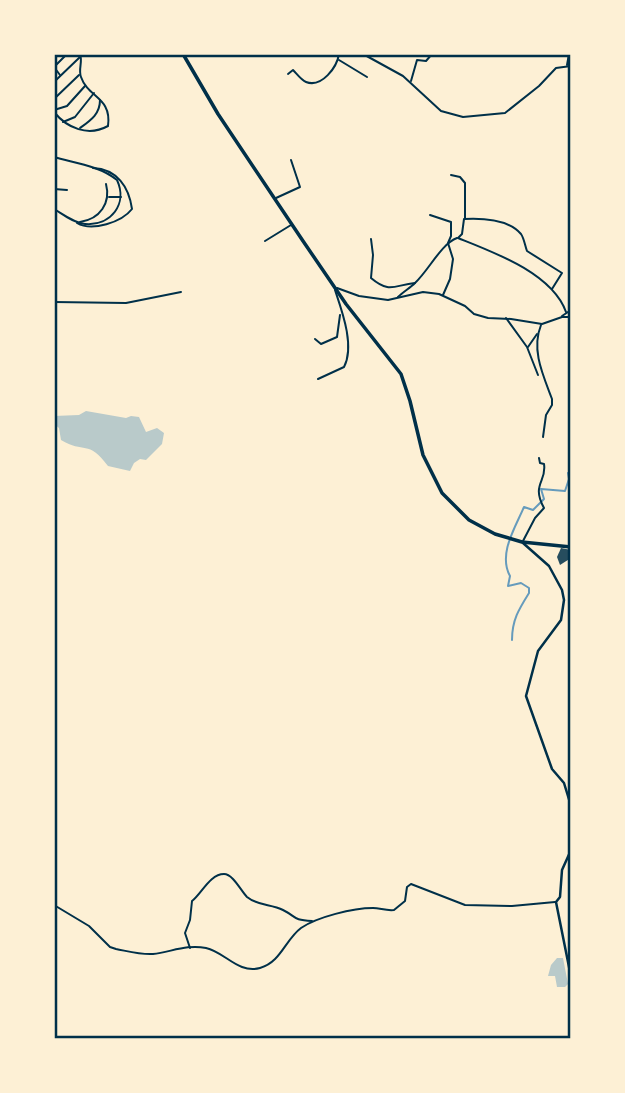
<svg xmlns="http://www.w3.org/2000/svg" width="625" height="1093" font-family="Roboto,sans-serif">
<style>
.green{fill:#b9caca}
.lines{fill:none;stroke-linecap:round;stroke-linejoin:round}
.stream{stroke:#669bbc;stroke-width:2}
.building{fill:#264d5e}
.minor{stroke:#003049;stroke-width:2}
.tertiary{stroke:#003049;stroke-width:2.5}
.primary{stroke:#003049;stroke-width:3.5}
.neatline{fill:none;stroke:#003049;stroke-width:2.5}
</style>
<rect width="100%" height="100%" fill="#fdf0d5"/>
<g class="green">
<path d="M86,411L126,418L131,416L139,417L146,432L157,428L164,433L162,444L146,460L140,459L134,463L130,471L108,466C88,439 84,454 61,440L59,428L54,424V416L79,415Z"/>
<path d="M557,958H563L568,984L565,987H557L555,976H548L551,965Z"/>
</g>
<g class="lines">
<path class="stream" d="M512,640C512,620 519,609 529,593V588L521,583L508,586L510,576C498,554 515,528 524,507L533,510L544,499L541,489L565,491L569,479L568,473L571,472"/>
</g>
<path class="building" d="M561,548L571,550V558L560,565L557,557Z"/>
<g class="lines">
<g class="minor">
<path d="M363,54L403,76L441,111L463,117L505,113L539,86L556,68L571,66"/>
<path d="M54,55L55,54"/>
<path d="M339,60L367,77"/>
<path d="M567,65L569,54"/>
<path d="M288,74L293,70C297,74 301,80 306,82C322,88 337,67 339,54"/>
<path d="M60,75L54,67L67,54"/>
<path d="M411,81L417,60L426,61L432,54"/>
<path d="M54,82L80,57"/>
<path d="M54,99L79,75"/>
<path d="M54,110L67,106L85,86"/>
<path d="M54,112C67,128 88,137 108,126C112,97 88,98 81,77C78,69 83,62 80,54"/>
<path d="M63,122L75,117L94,93"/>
<path d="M80,128C91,120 100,114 100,100"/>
<path d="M54,157C75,163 100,166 117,180C128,204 111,226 85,224C74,223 64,215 54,209"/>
<path d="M451,175L460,177L465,183V218"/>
<path d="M54,189L67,190"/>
<path d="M109,197H121"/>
<path d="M276,198L300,187L291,160"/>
<path d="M430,215L451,222V236L448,243L453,259L450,279L443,295"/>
<path d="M80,222C100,219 111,203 106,184"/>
<path d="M77,223C92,232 122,222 132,209C129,187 117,169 93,168"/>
<path d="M371,239L373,255L371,278C390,294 394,285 415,283"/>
<path d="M265,241L291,225"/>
<path d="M337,288L359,296L388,300L423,292L439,294L465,306L474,314L488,318L511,319L542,324L562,317H571"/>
<path d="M552,289L562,273L527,251C525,246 524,238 521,234C508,219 483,218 464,219L462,234L458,238C493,252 552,273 566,312"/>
<path d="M398,297C403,292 410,288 415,283C429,270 441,244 457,238"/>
<path d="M54,302L126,303L181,292"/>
<path d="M562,316L571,310"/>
<path d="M506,318L527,347L538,375"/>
<path d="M541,325C531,350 543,375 552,399V405L546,415L543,437"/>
<path d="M315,339L321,344L337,337L340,315"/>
<path d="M528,347L537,334"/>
<path d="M318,379L344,367C355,346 342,311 335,290"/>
<path d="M523,541L535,518L544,508C531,484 547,482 544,464L540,463L539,458"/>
<path d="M54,905L89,926L110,947L116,949C127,951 141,955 153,954C171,952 187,944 206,948C225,952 238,974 260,968C281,962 285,940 301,928C317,917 353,908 373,908C380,908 386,911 394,910L405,901L407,887L411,884L465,905L512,906L555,902"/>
<path d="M190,948L185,933L190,920L192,901C202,893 210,874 224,874C233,874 241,891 247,897C258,906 271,904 283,910C297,917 292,920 312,921"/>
</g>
<g class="tertiary">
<path d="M523,543L549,566L562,590L564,600L561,620L538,651L526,696L552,769L564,783L571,806"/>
<path d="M571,850L562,870L560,897L556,902L571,977"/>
</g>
<path class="primary" d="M183,54L218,114L303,241L346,304L401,374L410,401L423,455L442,493L469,520L495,534L522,542L571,547"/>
</g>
<rect width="625" height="1093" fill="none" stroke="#fdf0d5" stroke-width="112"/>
<rect x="56" y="56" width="513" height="981" class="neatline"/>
</svg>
